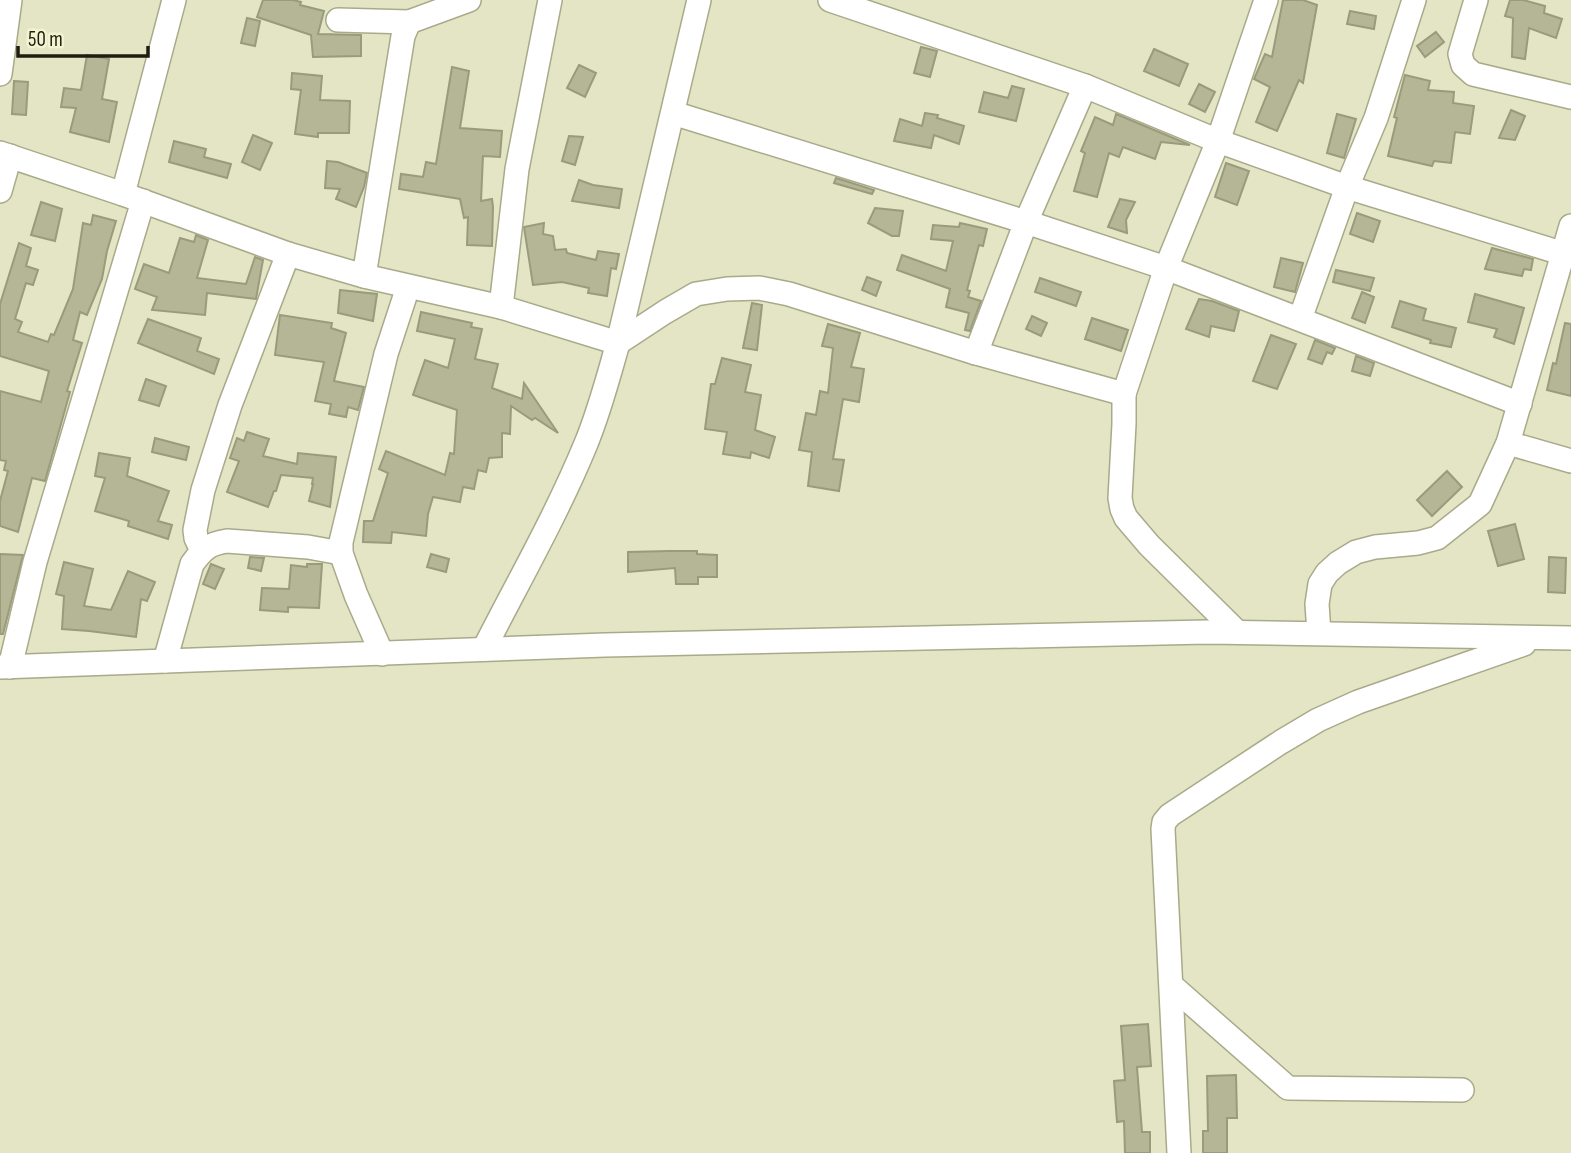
<svg xmlns="http://www.w3.org/2000/svg" width="1571" height="1153" font-family="'Sofia Sans Condensed',sans-serif">
<style>
.building{fill:#b5b696;stroke:#9a9b7c;stroke-width:2}
.lines{fill:none;stroke-linecap:round;stroke-linejoin:round}
.minor-casing{stroke:#a9aa8a;stroke-width:26}
.minor{stroke:#fff;stroke-width:23}
</style>
<rect width="100%" height="100%" fill="#e4e5c4"/>
<g class="building">
<path d="M263,0H293L301,2L300,5L324,11L318,34L361,35V56L313,57L311,35L257,17Z"/>
<path d="M1283,0H1303L1317,5L1303,83L1299,80L1277,131L1256,122L1270,87L1254,79L1265,54L1272,57Z"/>
<path d="M1510,0H1523L1545,6L1544,13L1562,19L1556,38L1529,28L1525,59L1512,57L1513,18L1505,16Z"/>
<path d="M1350,11L1376,16L1374,29L1347,24Z"/>
<path d="M247,18L260,21L255,46L241,43Z"/>
<path d="M1436,32L1444,42L1425,57L1417,46Z"/>
<path d="M921,47L937,51L930,77L914,73Z"/>
<path d="M1154,49L1188,64L1179,86L1144,71Z"/>
<path d="M87,55L109,59L102,99L117,102L109,142L70,132L76,108L61,107L64,88L81,90Z"/>
<path d="M579,65L596,73L585,97L567,88Z"/>
<path d="M452,67L469,71L460,128L502,131L500,157L483,156L481,201L492,199L493,207L492,246L467,245L468,217L464,218L460,199L399,189L401,174L423,177L426,162L436,164Z"/>
<path d="M292,73L322,76L320,100L350,101L349,133H318V137L295,134L301,90L291,89Z"/>
<path d="M1405,75L1430,81L1428,90L1454,92L1453,103L1474,106L1470,134L1455,132L1451,163L1434,161L1432,166L1388,156L1397,118L1394,117Z"/>
<path d="M14,81L28,82L26,115L12,114Z"/>
<path d="M1199,84L1215,92L1205,112L1189,104Z"/>
<path d="M1012,86L1024,89L1016,121L979,112L984,92L1008,98Z"/>
<path d="M1511,110L1525,116L1515,140L1499,138Z"/>
<path d="M925,113L938,115L937,118L964,126L959,144L934,135L931,148L894,141L900,119L922,126Z"/>
<path d="M1116,114L1190,145L1161,142L1155,159L1123,147L1119,157L1109,153L1097,197L1074,191L1085,153L1081,151L1095,117L1113,125Z"/>
<path d="M1337,114L1356,119L1344,158L1327,153Z"/>
<path d="M253,135L272,143L260,170L242,162Z"/>
<path d="M569,136L583,137L575,165L562,161Z"/>
<path d="M174,141L206,149L204,157L231,164L227,178L169,162Z"/>
<path d="M327,161L338,162L367,173L364,187L356,207L336,199L340,189L325,188Z"/>
<path d="M1226,163L1249,171L1237,205L1215,197Z"/>
<path d="M836,178L874,190L872,194L834,183Z"/>
<path d="M579,180L593,185L622,189L619,208L572,201Z"/>
<path d="M1120,199L1135,202L1126,220L1127,233L1108,227Z"/>
<path d="M41,202L62,209L55,241L31,235Z"/>
<path d="M875,208L903,211L899,236H892L868,223Z"/>
<path d="M1357,213L1380,221L1373,242L1350,234Z"/>
<path d="M93,215L116,221L107,251L102,279L87,315L80,312L73,340L82,343L67,391L70,392L61,424L45,481L32,478L18,532L0,526V501L8,471L4,470L6,461L0,460V391L41,402L49,371L0,356V304L19,243L31,248L26,266L38,270L33,285L26,283L15,319L22,322L18,332L48,342L51,334L54,335L73,289L83,223L91,225Z"/>
<path d="M544,223L543,234L553,236L555,250L566,249L567,253L596,260L598,251L619,254L616,269L611,268L607,296L588,293L589,288L562,282L533,285L524,227Z"/>
<path d="M960,223L987,229L983,246L979,245L967,290L970,291L968,297L981,301L970,331L965,330L969,313L946,307L950,289L897,270L902,255L946,271L953,241L931,239L933,225L959,227Z"/>
<path d="M196,235L208,240L197,278L246,284L255,257L263,260L256,299L207,293L205,315L152,310L157,297L135,289L144,264L169,273L180,238L194,242Z"/>
<path d="M1492,248L1533,259L1531,270L1524,269L1522,276L1485,269Z"/>
<path d="M1281,258L1303,263L1295,292L1274,287Z"/>
<path d="M1336,270L1374,278L1370,291L1333,282Z"/>
<path d="M867,277L881,282L876,296L862,290Z"/>
<path d="M1040,278L1081,292L1076,306L1035,292Z"/>
<path d="M340,290L377,294L373,321L338,313Z"/>
<path d="M1362,292L1374,297L1365,323L1352,318Z"/>
<path d="M1475,294L1524,308L1514,344L1494,337L1497,329L1468,322Z"/>
<path d="M1199,299L1212,301L1239,311L1234,331L1211,326L1209,337L1186,329Z"/>
<path d="M1400,301L1426,309L1423,320L1456,328L1451,347L1430,343L1431,340L1392,327Z"/>
<path d="M752,303L762,305L757,350L743,348Z"/>
<path d="M421,312L472,323L471,327L482,329L475,359L498,364L492,388L522,399L524,383L558,433L535,418L532,420L511,406L510,434L502,433V457L489,458L486,472L478,470L474,489L463,487L460,502L433,497L428,514L426,536L392,532L391,543L363,542L364,521H373L388,473L379,469L386,451L445,475L450,453L454,454L457,410L413,395L425,360L448,368L455,339L417,331Z"/>
<path d="M280,315L332,323L331,328L346,333L334,381L364,387L358,410L348,407L346,417L329,414L331,404L315,401L324,362L275,355Z"/>
<path d="M1032,316L1047,323L1041,336L1026,329Z"/>
<path d="M1092,318L1128,330L1121,351L1085,339Z"/>
<path d="M148,319L201,338L197,351L219,359L214,374L138,343Z"/>
<path d="M1565,323L1571,324V396L1547,390L1553,363L1556,364Z"/>
<path d="M828,324L860,333L851,367L864,369L859,402L843,399L833,459L844,460L839,491L808,486L812,452L799,450L806,413L816,415L820,391L828,393L833,348L822,346Z"/>
<path d="M1271,335L1296,344L1277,389L1253,381Z"/>
<path d="M1315,340L1335,348L1332,354L1327,352L1322,364L1308,359Z"/>
<path d="M1356,356L1374,363L1370,376L1352,371Z"/>
<path d="M722,358L751,365L745,392L761,395L755,430L775,437L769,458L751,452L750,458L723,454L727,432L705,429L711,384H715Z"/>
<path d="M146,379L166,386L159,406L139,400Z"/>
<path d="M247,432L269,439L263,456L297,464L298,453L336,457L330,507L309,501L313,484H312L313,478L281,475L276,491H274L268,507L227,492L239,461L230,458L237,438L244,441Z"/>
<path d="M155,438L189,447L186,460L152,452Z"/>
<path d="M99,453L130,458L127,476L169,491L158,521L172,525L168,539L128,526L129,521L95,511L105,478L95,476Z"/>
<path d="M1447,471L1462,487L1432,516L1417,500Z"/>
<path d="M1515,524L1524,559L1498,566L1488,531Z"/>
<path d="M669,551H697V554L717,555V577H698V584H676L675,568L628,572V552Z"/>
<path d="M0,554L23,555L3,634H0Z"/>
<path d="M431,554L449,559L446,572L427,567Z"/>
<path d="M250,557L264,558L261,571L248,568Z"/>
<path d="M1549,557L1566,558L1565,593L1548,592Z"/>
<path d="M64,562L93,569L84,606L111,610L128,571L155,582L147,601L141,599L136,637L89,631L62,629L64,596L56,594Z"/>
<path d="M211,564L224,569L215,589L203,584Z"/>
<path d="M307,564H322L319,608L288,607V612L260,610L262,588L289,589L291,565L307,567Z"/>
<path d="M1148,1024L1151,1066L1137,1067L1142,1132H1150V1153H1125L1124,1121L1117,1122L1114,1081L1125,1080L1121,1026Z"/>
<path d="M1236,1075L1237,1118H1227V1153H1203V1131H1208L1207,1076Z"/>
</g>
<g class="lines">
<g class="minor-casing">
<g id="minor">
<path d="M830,0L1085,86L1218,141L1347,187L1571,256"/>
<path d="M1476,0L1460,54L1463,65L1473,74L1571,97"/>
<path d="M338,20L409,22L469,0"/>
<path d="M0,74L10,0"/>
<path d="M673,113L1026,222L1166,268L1520,404"/>
<path d="M0,153L123,194L288,254L364,276L501,307L618,343L665,312L696,294L727,289L759,288L789,294L976,353L1124,394L1166,268L1218,141L1266,0"/>
<path d="M0,191L10,156"/>
<path d="M123,194L174,0"/>
<path d="M364,276L403,36L409,22"/>
<path d="M501,307L517,169L550,0"/>
<path d="M1300,319L1347,187L1376,118L1414,0"/>
<path d="M976,353L1026,222L1085,86"/>
<path d="M1124,394V424L1120,498L1122,509L1126,518L1149,545L1237,632"/>
<path d="M1508,443L1571,461"/>
<path d="M202,551L196,538L195,530L203,490L230,405L288,254"/>
<path d="M1319,633L1317,604L1320,584L1327,573L1338,563L1356,552L1375,547L1418,543L1437,538L1480,504L1508,443L1571,226"/>
<path d="M484,649C518,582 556,516 585,446C599,413 608,378 618,343L699,0"/>
<path d="M382,654L356,595L341,553V542L386,354L408,287"/>
<path d="M165,661L192,564C203,549 208,544 227,541L308,547L341,553"/>
<path d="M0,667L605,645L1207,632L1571,638"/>
<path d="M10,667L35,562L143,201"/>
<path d="M1172,986L1288,1088L1462,1090"/>
<path d="M1179,1153L1163,829L1164,822L1170,815L1281,742L1318,720L1358,702L1524,644"/>
</g>
</g>
<use href="#minor" class="minor"/>
</g>
<path d="M18 46v10h130v-10" fill="none" stroke="#1d1d11" stroke-width="3.5"/>
<text x="28" y="46" font-size="21" fill="#1d1d11" stroke="#f1f3d1" stroke-width="5" paint-order="stroke">50 m</text>
</svg>
